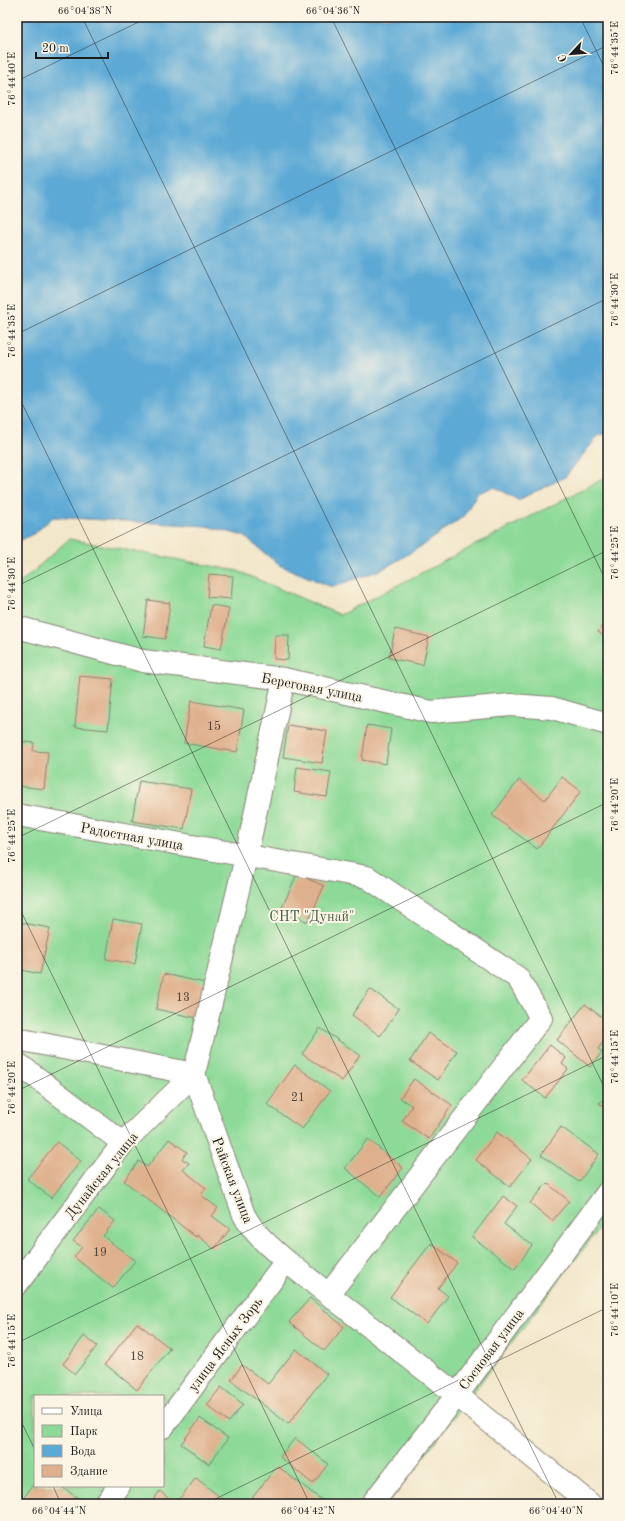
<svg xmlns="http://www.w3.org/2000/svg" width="625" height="1521" font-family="'Old Standard TT',serif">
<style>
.green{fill:#8dda98;stroke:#547b5a;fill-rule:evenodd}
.water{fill:#5ba9d5;stroke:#3c6278}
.building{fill:#dfb08d}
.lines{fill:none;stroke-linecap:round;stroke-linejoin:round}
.minor-casing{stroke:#888274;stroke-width:24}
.minor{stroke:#fff;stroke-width:22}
.ticks{fill:none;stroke:#1c1c1c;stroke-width:1;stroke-opacity:0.45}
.labels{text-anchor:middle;stroke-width:4;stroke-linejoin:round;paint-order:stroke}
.number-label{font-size:12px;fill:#4d4138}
.street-label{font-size:14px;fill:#1c1c1c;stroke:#fcf5e5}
.park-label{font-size:14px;fill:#445e47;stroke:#fcf5e5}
.neatline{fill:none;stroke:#1c1c1c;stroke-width:1.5}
.ticks-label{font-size:10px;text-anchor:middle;fill:#1c1c1c}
</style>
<rect width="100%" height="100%" fill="#fcf5e5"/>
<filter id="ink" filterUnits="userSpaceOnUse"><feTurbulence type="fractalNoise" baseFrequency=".025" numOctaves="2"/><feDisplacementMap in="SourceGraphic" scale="8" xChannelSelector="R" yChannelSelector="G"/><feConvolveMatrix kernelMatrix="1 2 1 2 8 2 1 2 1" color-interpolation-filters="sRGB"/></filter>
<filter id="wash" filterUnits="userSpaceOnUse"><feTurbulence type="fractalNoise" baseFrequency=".012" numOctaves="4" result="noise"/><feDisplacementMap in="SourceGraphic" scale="16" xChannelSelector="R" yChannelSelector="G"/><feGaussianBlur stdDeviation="0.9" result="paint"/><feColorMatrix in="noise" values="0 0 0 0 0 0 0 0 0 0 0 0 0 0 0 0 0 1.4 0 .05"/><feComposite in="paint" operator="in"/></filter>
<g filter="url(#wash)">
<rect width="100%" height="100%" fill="#f3e7cb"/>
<path class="green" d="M601,480H608V1217L387,1504H17V586L69,539L238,571L340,615ZM35,1396H163V1486H35Z"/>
<path class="water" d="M17,17H608V434L599,435L565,477L518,500L494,487L477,493L464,516L425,544L383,569L332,587L279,565L244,536L206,526L53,517L35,533L17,542Z"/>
<g id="blocks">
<g class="building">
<path d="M209,574L233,576L231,599L207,597Z"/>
<path d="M148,600L170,603L165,639L143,636Z"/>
<path d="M211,605L229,608L221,649L204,646Z"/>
<path d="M608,617V639L598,632Z"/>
<path d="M395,629L429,637L423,665L389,658Z"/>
<path d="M275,635H289L288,660L274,659Z"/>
<path d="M80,676L113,679L108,730L75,727Z"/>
<path d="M191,701L244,710L237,752L184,743Z"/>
<path d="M288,725L327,731L322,763L283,757Z"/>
<path d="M367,725L391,729L386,764L362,760Z"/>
<path d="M17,741L34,743L33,751L48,752L44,789L17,786Z"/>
<path d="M297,767L331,772L327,797L294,792Z"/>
<path d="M562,777L581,791L537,849L492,815L519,780L545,800Z"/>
<path d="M139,781L191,789L184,829L132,821Z"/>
<path d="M297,874L324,886L308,922L281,910Z"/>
<path d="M113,919L142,924L135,964L106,959Z"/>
<path d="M17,922L50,928L40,974L17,969Z"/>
<path d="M164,974L210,984L201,1019L156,1009Z"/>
<path d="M370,989L399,1009L380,1036L352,1015Z"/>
<path d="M585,1004L608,1022V1035L598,1049L602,1052L590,1067L557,1040Z"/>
<path d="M320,1028L360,1055L342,1081L302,1054Z"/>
<path d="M428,1033L457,1051L438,1080L410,1061Z"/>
<path d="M550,1045L566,1058L562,1064L568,1069L545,1098L522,1080Z"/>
<path d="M295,1065L330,1091L302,1129L267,1104Z"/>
<path d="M414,1079L452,1105L429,1139L402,1121L412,1106L400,1098Z"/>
<path d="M608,1096V1109L599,1103Z"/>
<path d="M561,1127L599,1154L579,1182L541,1155Z"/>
<path d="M497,1132L532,1159L510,1187L476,1160Z"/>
<path d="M169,1139L187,1152L182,1159L189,1163L183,1170L206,1188L201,1195L218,1208L212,1216L230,1229L214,1249L197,1235L196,1237L124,1181L139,1161L147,1167Z"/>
<path d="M368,1139L403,1168L380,1197L345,1168Z"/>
<path d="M57,1142L81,1161L51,1198L27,1179Z"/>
<path d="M547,1183L569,1201L552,1221L530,1203Z"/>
<path d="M503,1196L517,1206L504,1224L532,1245L515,1269L472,1237Z"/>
<path d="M99,1209L115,1221L103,1236L135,1261L113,1288L74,1257L82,1247L73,1241Z"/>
<path d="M431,1243L457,1263L438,1288L448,1296L427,1324L390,1297Z"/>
<path d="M310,1298L344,1327L324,1351L289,1322Z"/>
<path d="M137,1323L170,1348L137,1390L105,1364Z"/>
<path d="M84,1336L97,1346L75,1374L63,1364Z"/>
<path d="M296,1349L327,1374L288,1424L231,1380L242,1365L268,1384Z"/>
<path d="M221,1387L243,1404L229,1422L207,1405Z"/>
<path d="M200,1418L228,1438L209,1464L181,1444Z"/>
<path d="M295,1438L328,1464L313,1484L280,1457Z"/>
<path d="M277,1466L327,1504H251L249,1502Z"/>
<path d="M196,1478L229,1504H150L160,1491L175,1504Z"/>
<path d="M35,1482V1486H47L51,1488L52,1486H61L83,1502L81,1504H19Z"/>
</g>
</g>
</g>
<g filter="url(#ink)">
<use href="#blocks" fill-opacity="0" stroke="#888274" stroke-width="1"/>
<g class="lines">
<g class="minor-casing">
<g id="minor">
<path d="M17,627L143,661L284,679L431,712L511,705L552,708L608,724"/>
<path d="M17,815L367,877L518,978L541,1018L329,1294"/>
<path d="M17,1039L194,1074L244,1215C255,1235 269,1246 286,1261L457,1395L590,1504"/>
<path d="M17,1063L123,1143"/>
<path d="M17,1284L123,1143L194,1074L246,857L284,679"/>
<path d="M163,1427L286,1261"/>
<path d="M106,1504L119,1486"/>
<path d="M372,1504L457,1395L608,1192"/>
</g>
</g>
<use href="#minor" class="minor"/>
</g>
</g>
<path class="ticks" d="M82,17L608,1095M331,17L608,585M580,17L608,75M17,81L149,17M17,334L608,45M17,393L559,1504M17,586L608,298M17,838L608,550M17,903L310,1504M17,1091L608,802M17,1343L608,1055M17,1413L35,1450M53,1486L61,1504M205,1504L608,1307"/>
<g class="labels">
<g class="number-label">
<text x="214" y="730">15</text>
<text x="183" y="1001">13</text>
<text x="298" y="1101">21</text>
<text x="100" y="1256">19</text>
<text x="137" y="1360">18</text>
</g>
<g class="street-label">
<text transform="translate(312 687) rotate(11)" y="5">Береговая улица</text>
<text transform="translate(132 836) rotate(10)" y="5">Радостная улица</text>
<text transform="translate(101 1175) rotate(-51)" y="5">Дунайская улица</text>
<text transform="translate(233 1180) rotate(69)" y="5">Райская улица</text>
<text transform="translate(225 1344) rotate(-53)" y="5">улица Ясных Зорь</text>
<text transform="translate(491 1349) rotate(-53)" y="5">Сосновая улица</text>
</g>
<g class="park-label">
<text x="312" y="921">СНТ "Дунай"</text>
</g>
</g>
<rect width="625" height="1521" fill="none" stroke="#fcf5e5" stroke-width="44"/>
<rect x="34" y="1395" width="130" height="92" fill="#fcf5e5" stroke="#a29e95"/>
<rect x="42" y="1408" width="20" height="6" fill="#ffffff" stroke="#a29e95"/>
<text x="70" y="1415" font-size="12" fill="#1c1c1c">Улица</text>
<rect x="42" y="1425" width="20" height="12" fill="#8dda98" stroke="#a29e95"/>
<text x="70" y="1435" font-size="12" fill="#1c1c1c">Парк</text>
<rect x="42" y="1445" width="20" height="12" fill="#5ba9d5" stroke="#a29e95"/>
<text x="70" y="1455" font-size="12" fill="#1c1c1c">Вода</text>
<rect x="42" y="1465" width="20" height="12" fill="#dfb08d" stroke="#a29e95"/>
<text x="70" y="1475" font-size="12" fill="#1c1c1c">Здание</text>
<g transform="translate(571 54) rotate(244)" stroke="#fcf5e5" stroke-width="3" paint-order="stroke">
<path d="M0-3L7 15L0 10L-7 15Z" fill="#1c1c1c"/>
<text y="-6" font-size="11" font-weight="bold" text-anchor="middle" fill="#1c1c1c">С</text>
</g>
<path d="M36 52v6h72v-6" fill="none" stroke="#1c1c1c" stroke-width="2"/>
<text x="42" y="52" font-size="12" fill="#1c1c1c" stroke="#fcf5e5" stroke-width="3" paint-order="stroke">20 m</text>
<rect x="22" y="22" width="581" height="1477" class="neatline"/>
<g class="ticks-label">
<text x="85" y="14">66°04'38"N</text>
<text x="333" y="14">66°04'36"N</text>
<text transform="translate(614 48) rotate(-90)" y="4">76°44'35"E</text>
<text transform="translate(11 79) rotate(-90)" y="4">76°44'40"E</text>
<text transform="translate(614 300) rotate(-90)" y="4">76°44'30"E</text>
<text transform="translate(11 331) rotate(-90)" y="4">76°44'35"E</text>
<text transform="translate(614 553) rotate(-90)" y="4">76°44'25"E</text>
<text transform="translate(11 584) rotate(-90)" y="4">76°44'30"E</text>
<text transform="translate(614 805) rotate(-90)" y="4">76°44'20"E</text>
<text transform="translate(11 836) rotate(-90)" y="4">76°44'25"E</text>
<text transform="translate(614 1057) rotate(-90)" y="4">76°44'15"E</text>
<text transform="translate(11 1088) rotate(-90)" y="4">76°44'20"E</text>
<text transform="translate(614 1310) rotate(-90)" y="4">76°44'10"E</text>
<text transform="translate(11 1341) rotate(-90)" y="4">76°44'15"E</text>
<text x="59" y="1514">66°04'44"N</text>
<text x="308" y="1514">66°04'42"N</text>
<text x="556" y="1514">66°04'40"N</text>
</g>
</svg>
